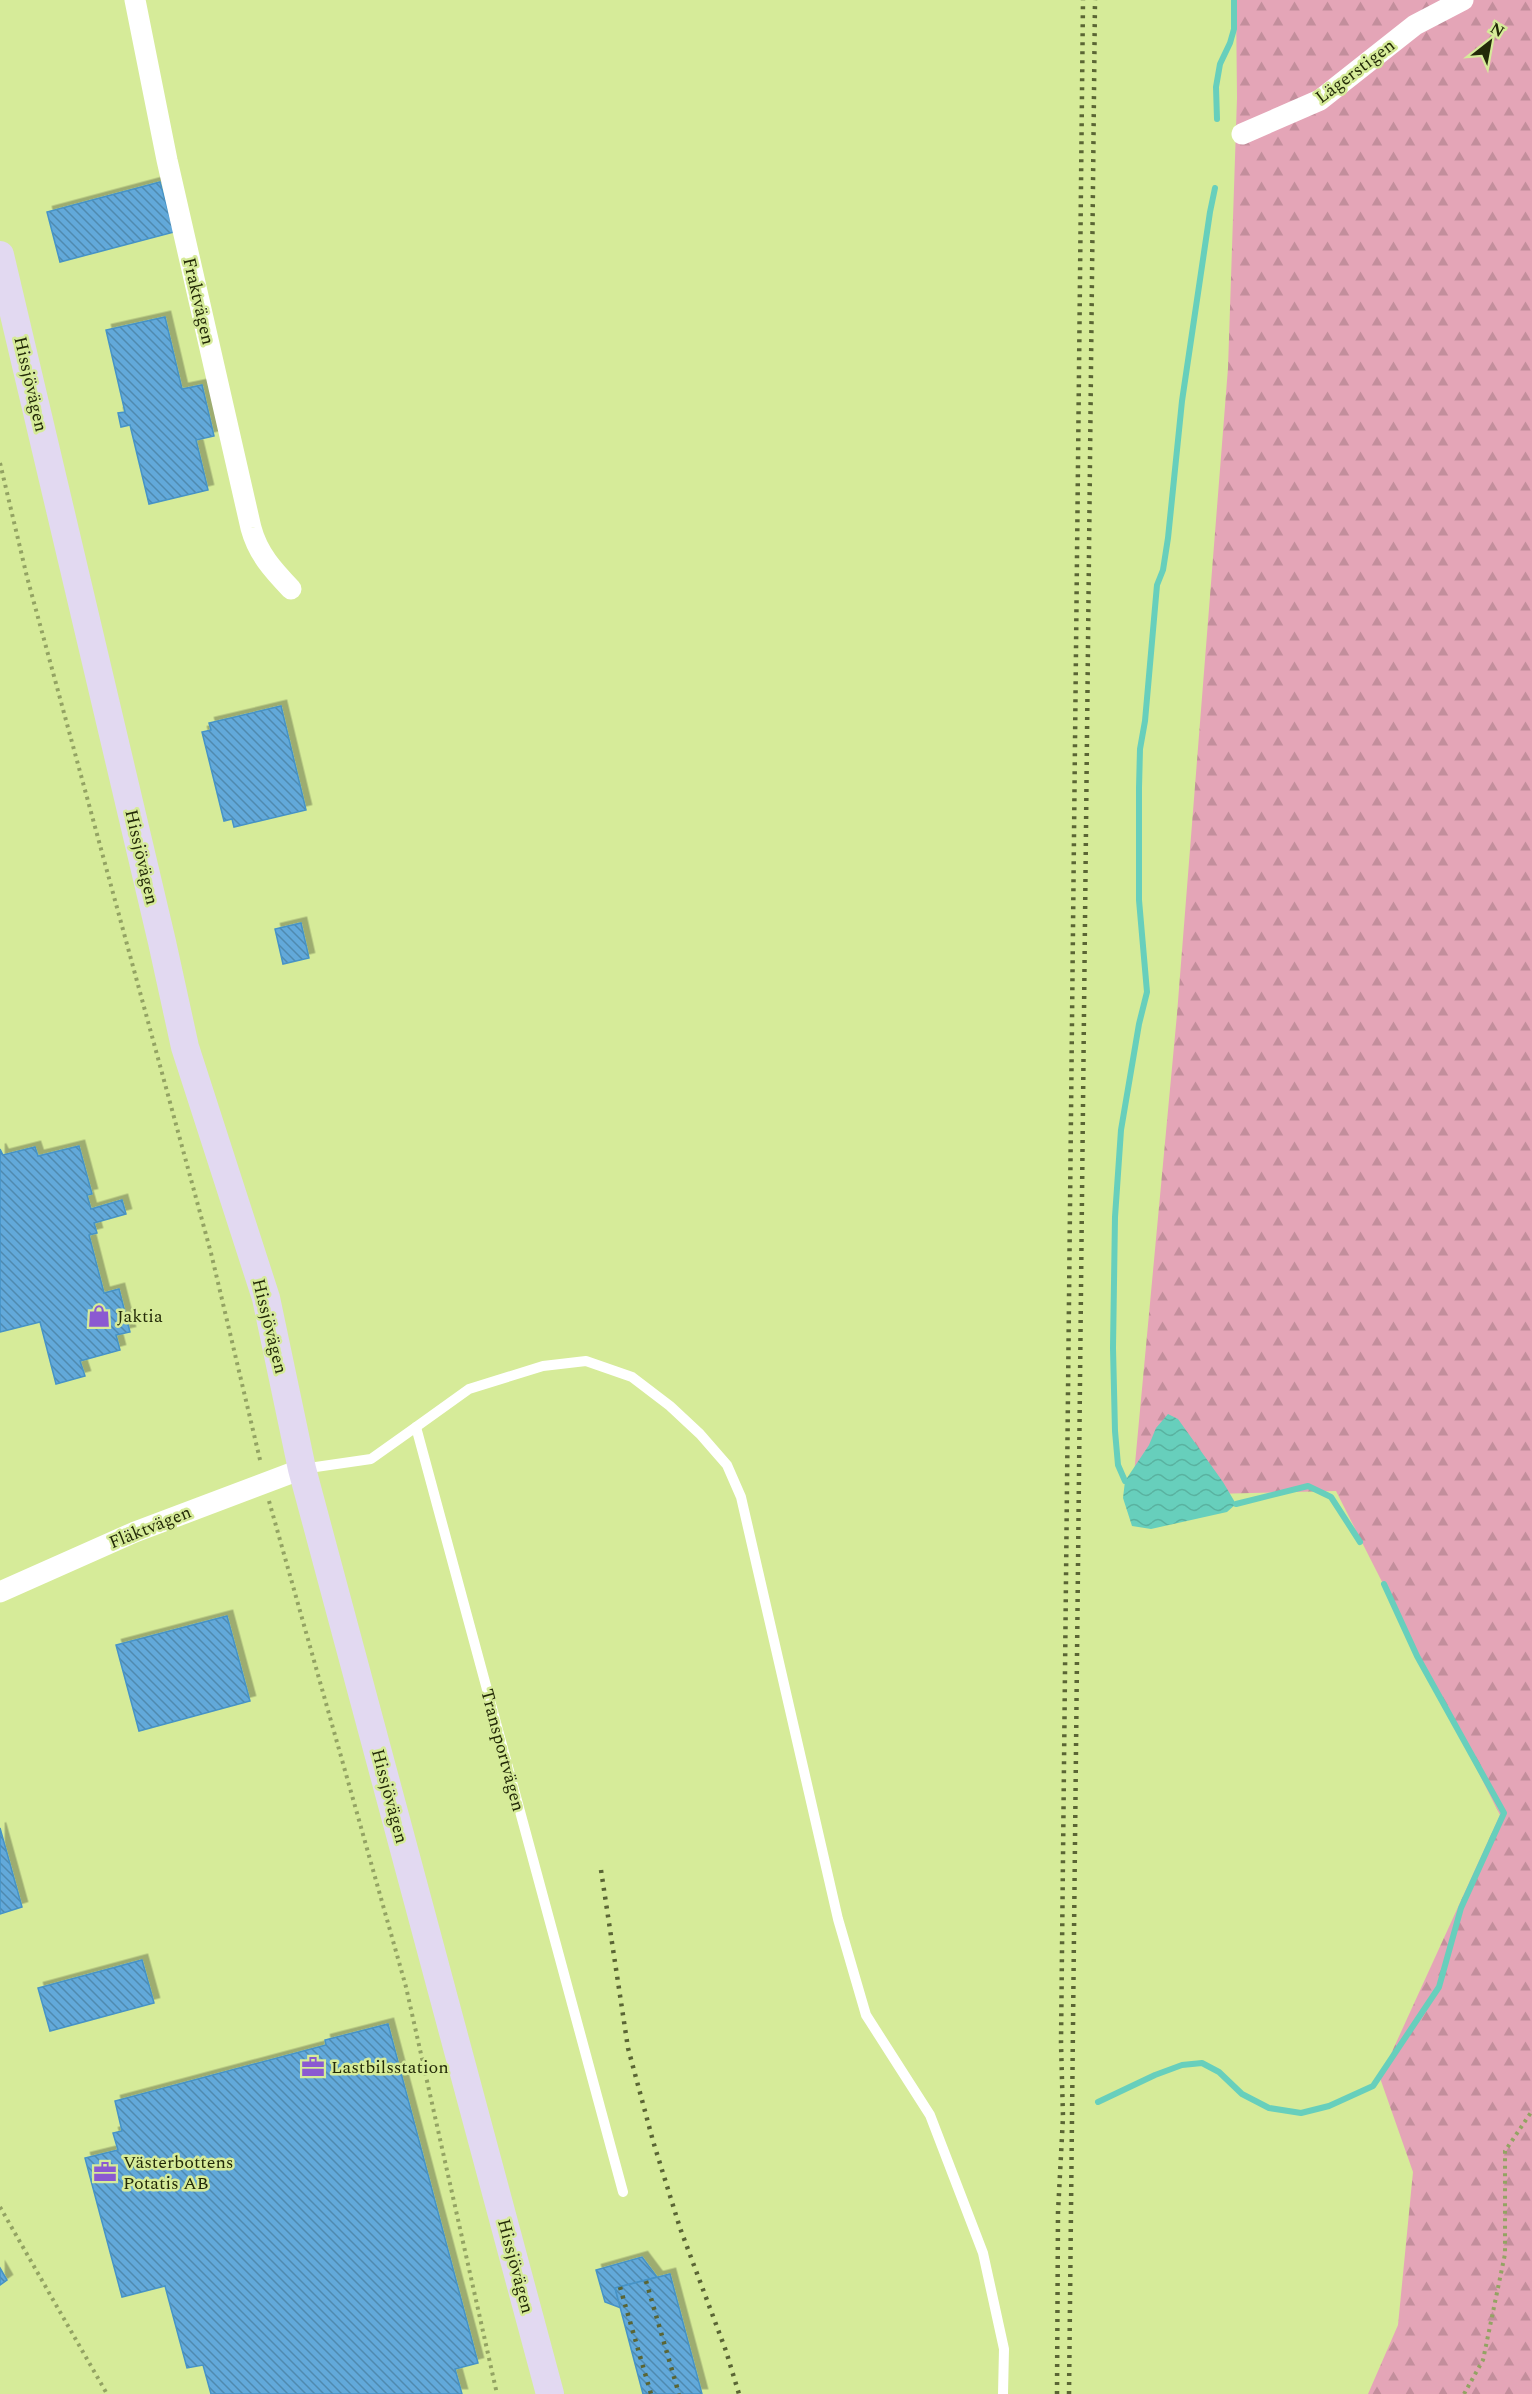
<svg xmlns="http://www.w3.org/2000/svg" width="1532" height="2394" font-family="Spectral,serif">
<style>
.forest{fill:url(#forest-firs)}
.water{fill:url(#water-waves)}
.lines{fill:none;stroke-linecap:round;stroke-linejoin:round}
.stream{stroke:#67cfbc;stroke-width:6}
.building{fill:url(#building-back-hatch);stroke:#4693c6;stroke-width:1.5;filter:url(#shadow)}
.path{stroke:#93a363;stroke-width:4;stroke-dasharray:3 4.5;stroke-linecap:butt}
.service{stroke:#fff;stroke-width:10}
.minor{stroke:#fff;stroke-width:21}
.secondary{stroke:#e2d9f1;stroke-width:28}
.rail{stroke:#5a6534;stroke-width:4.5;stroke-dasharray:3 6;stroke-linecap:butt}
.labels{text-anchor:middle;stroke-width:5;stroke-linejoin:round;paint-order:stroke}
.street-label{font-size:18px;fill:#232a08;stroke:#d6eb99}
.poi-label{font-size:18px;fill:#232a08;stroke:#d6eb99;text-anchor:start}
</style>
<defs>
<pattern id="forest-firs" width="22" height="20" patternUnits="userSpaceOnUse" patternTransform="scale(1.5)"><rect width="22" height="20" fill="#e4a5b7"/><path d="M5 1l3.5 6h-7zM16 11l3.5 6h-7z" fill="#c38e9c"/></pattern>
<pattern id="water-waves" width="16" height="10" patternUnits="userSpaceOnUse" patternTransform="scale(1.5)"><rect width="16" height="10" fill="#67cfbc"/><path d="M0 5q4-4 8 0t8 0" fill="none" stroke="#59b2a0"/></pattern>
<pattern id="building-back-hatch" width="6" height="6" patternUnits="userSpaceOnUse" patternTransform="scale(1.5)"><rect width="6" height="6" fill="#62a9da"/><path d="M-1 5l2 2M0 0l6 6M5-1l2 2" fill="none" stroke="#508aaf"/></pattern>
<filter id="shadow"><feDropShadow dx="5.5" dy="-5.5" stdDeviation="0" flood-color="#0004"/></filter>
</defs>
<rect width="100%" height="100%" fill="#d6eb99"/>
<path class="forest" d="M1236,0H1532V2394H1368L1398,2325L1413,2172L1380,2078L1500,1815L1336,1491L1132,1496L1177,1014L1228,368L1237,98Z"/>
<path class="water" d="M1168,1414L1178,1419L1223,1482L1236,1504L1227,1512L1151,1529L1132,1526L1123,1498L1125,1481L1149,1445L1156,1428Z"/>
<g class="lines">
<g class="stream">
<path d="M1217,119L1216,87L1220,64L1230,43L1234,29V0"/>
<path d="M1125,1481L1118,1465L1115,1431L1113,1348L1115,1217L1121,1130L1139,1024L1147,992L1139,900V788L1140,749L1145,721L1157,585L1163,570L1168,538L1182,401L1210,212L1215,188"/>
<path d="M1236,1504L1308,1486L1331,1497L1360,1542"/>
<path d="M1098,2102L1155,2075L1182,2065L1202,2063L1219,2072L1242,2094L1269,2108L1301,2113L1329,2106L1373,2086L1439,1987L1461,1908L1504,1813L1417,1656L1384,1584"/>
</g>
</g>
<g class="building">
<path d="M160,182L174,232L60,262L47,212Z"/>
<path d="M165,317L182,389L202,385L214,436L196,440L208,490L149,504L130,425L121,427L118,413L125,412L106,330Z"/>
<path d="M281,706L306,810L234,827L232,819L224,821L202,732L211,730L209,723Z"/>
<path d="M301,923L309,958L283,964L275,929Z"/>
<path d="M79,1146L92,1194L87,1195L91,1209L122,1200L126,1214L94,1223L97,1233L89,1235L104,1293L119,1289L130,1332L116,1335L120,1350L80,1361L85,1376L56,1384L40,1322L0,1332V1149L3,1155L35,1147L38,1156Z"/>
<path d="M227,1616L250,1701L139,1731L116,1645Z"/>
<path d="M0,1828L22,1907L0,1914Z"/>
<path d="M142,1960L154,2003L50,2031L38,1988Z"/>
<path d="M388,2024L478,2363L455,2369L462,2394H211L203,2365L187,2368L165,2286L122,2297L85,2158L118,2150L113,2133L122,2131L115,2101L326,2045L325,2040Z"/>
<path d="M642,2257L657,2277L615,2288L621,2308L605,2302L596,2270Z"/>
<path d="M0,2268L7,2280L0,2285Z"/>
<path d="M670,2274L702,2394H643L615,2288Z"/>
</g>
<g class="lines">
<g class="path">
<path d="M0,463L27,577L211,1253L261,1464"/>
<path d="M269,1501L406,1987L497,2394"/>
<path d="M0,2207L107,2394"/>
<path d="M1464,2394L1483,2360L1505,2254V2151L1532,2111"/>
</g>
<g class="service">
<path d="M416,1427L469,1389L543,1366L586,1361L632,1377L670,1406L700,1434L727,1465L741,1497L838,1919L866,2015L930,2115L983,2253L1004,2349L1003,2394"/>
<path d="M302,1469L371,1459L416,1427L623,2192"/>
</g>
<g class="minor">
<path d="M135,0L167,160L251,528C258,554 273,570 291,589"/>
<path d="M1242,134L1320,100L1415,25L1463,0"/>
<path d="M0,1592L135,1532L302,1469"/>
</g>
<path class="secondary" d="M0,255L162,942L185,1047L266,1298L302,1469L550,2394"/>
<g class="rail">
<path d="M601,1870L628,2048L653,2141L680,2228L726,2351L739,2394"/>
<path d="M646,2281L679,2394"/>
<path d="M620,2287L651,2394"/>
<path d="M1057,2394L1058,2212L1063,2117L1061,2043L1083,0"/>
<path d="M1069,2394L1095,0"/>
</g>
</g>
<defs>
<g id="shop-bare" transform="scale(1.8)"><path d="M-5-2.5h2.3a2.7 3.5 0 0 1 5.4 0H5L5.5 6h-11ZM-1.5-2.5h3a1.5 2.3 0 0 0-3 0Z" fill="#8b59d1" stroke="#d6eb99" stroke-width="2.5" paint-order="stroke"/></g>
<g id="office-bare" transform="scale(1.8)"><path d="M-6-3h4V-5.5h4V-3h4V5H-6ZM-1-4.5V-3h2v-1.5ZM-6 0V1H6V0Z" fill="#8b59d1" stroke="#d6eb99" stroke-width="2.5" paint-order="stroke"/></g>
</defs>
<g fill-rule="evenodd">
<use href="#shop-bare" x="99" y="1316"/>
<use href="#office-bare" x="313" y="2067"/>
<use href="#office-bare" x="105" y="2172"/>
</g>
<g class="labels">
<g class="street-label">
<text transform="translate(1355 71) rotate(-37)" y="6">Lägerstigen</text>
<text transform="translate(199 301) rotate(77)" y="6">Fraktvägen</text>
<text transform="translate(31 384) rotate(77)" y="6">Hissjövägen</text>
<text transform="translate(142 857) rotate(77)" y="6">Hissjövägen</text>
<text transform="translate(270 1326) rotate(76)" y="6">Hissjövägen</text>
<text transform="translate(150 1527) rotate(-22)" y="6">Fläktvägen</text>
<text transform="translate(503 1750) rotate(75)" y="6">Transportvägen</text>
<text transform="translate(390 1796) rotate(75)" y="6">Hissjövägen</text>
<text transform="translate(516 2266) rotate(75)" y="6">Hissjövägen</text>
</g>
<g class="poi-label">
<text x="117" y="1322">Jaktia</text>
<text x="331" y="2073">Lastbilsstation</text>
<text x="123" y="2168">Västerbottens<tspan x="123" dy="21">Potatis AB</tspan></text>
</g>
</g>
<g transform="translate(1490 42) rotate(31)" stroke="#d6eb99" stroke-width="4.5" paint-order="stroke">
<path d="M0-4.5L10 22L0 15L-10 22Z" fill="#232a08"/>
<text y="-9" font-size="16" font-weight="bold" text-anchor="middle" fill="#232a08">N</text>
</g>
</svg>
